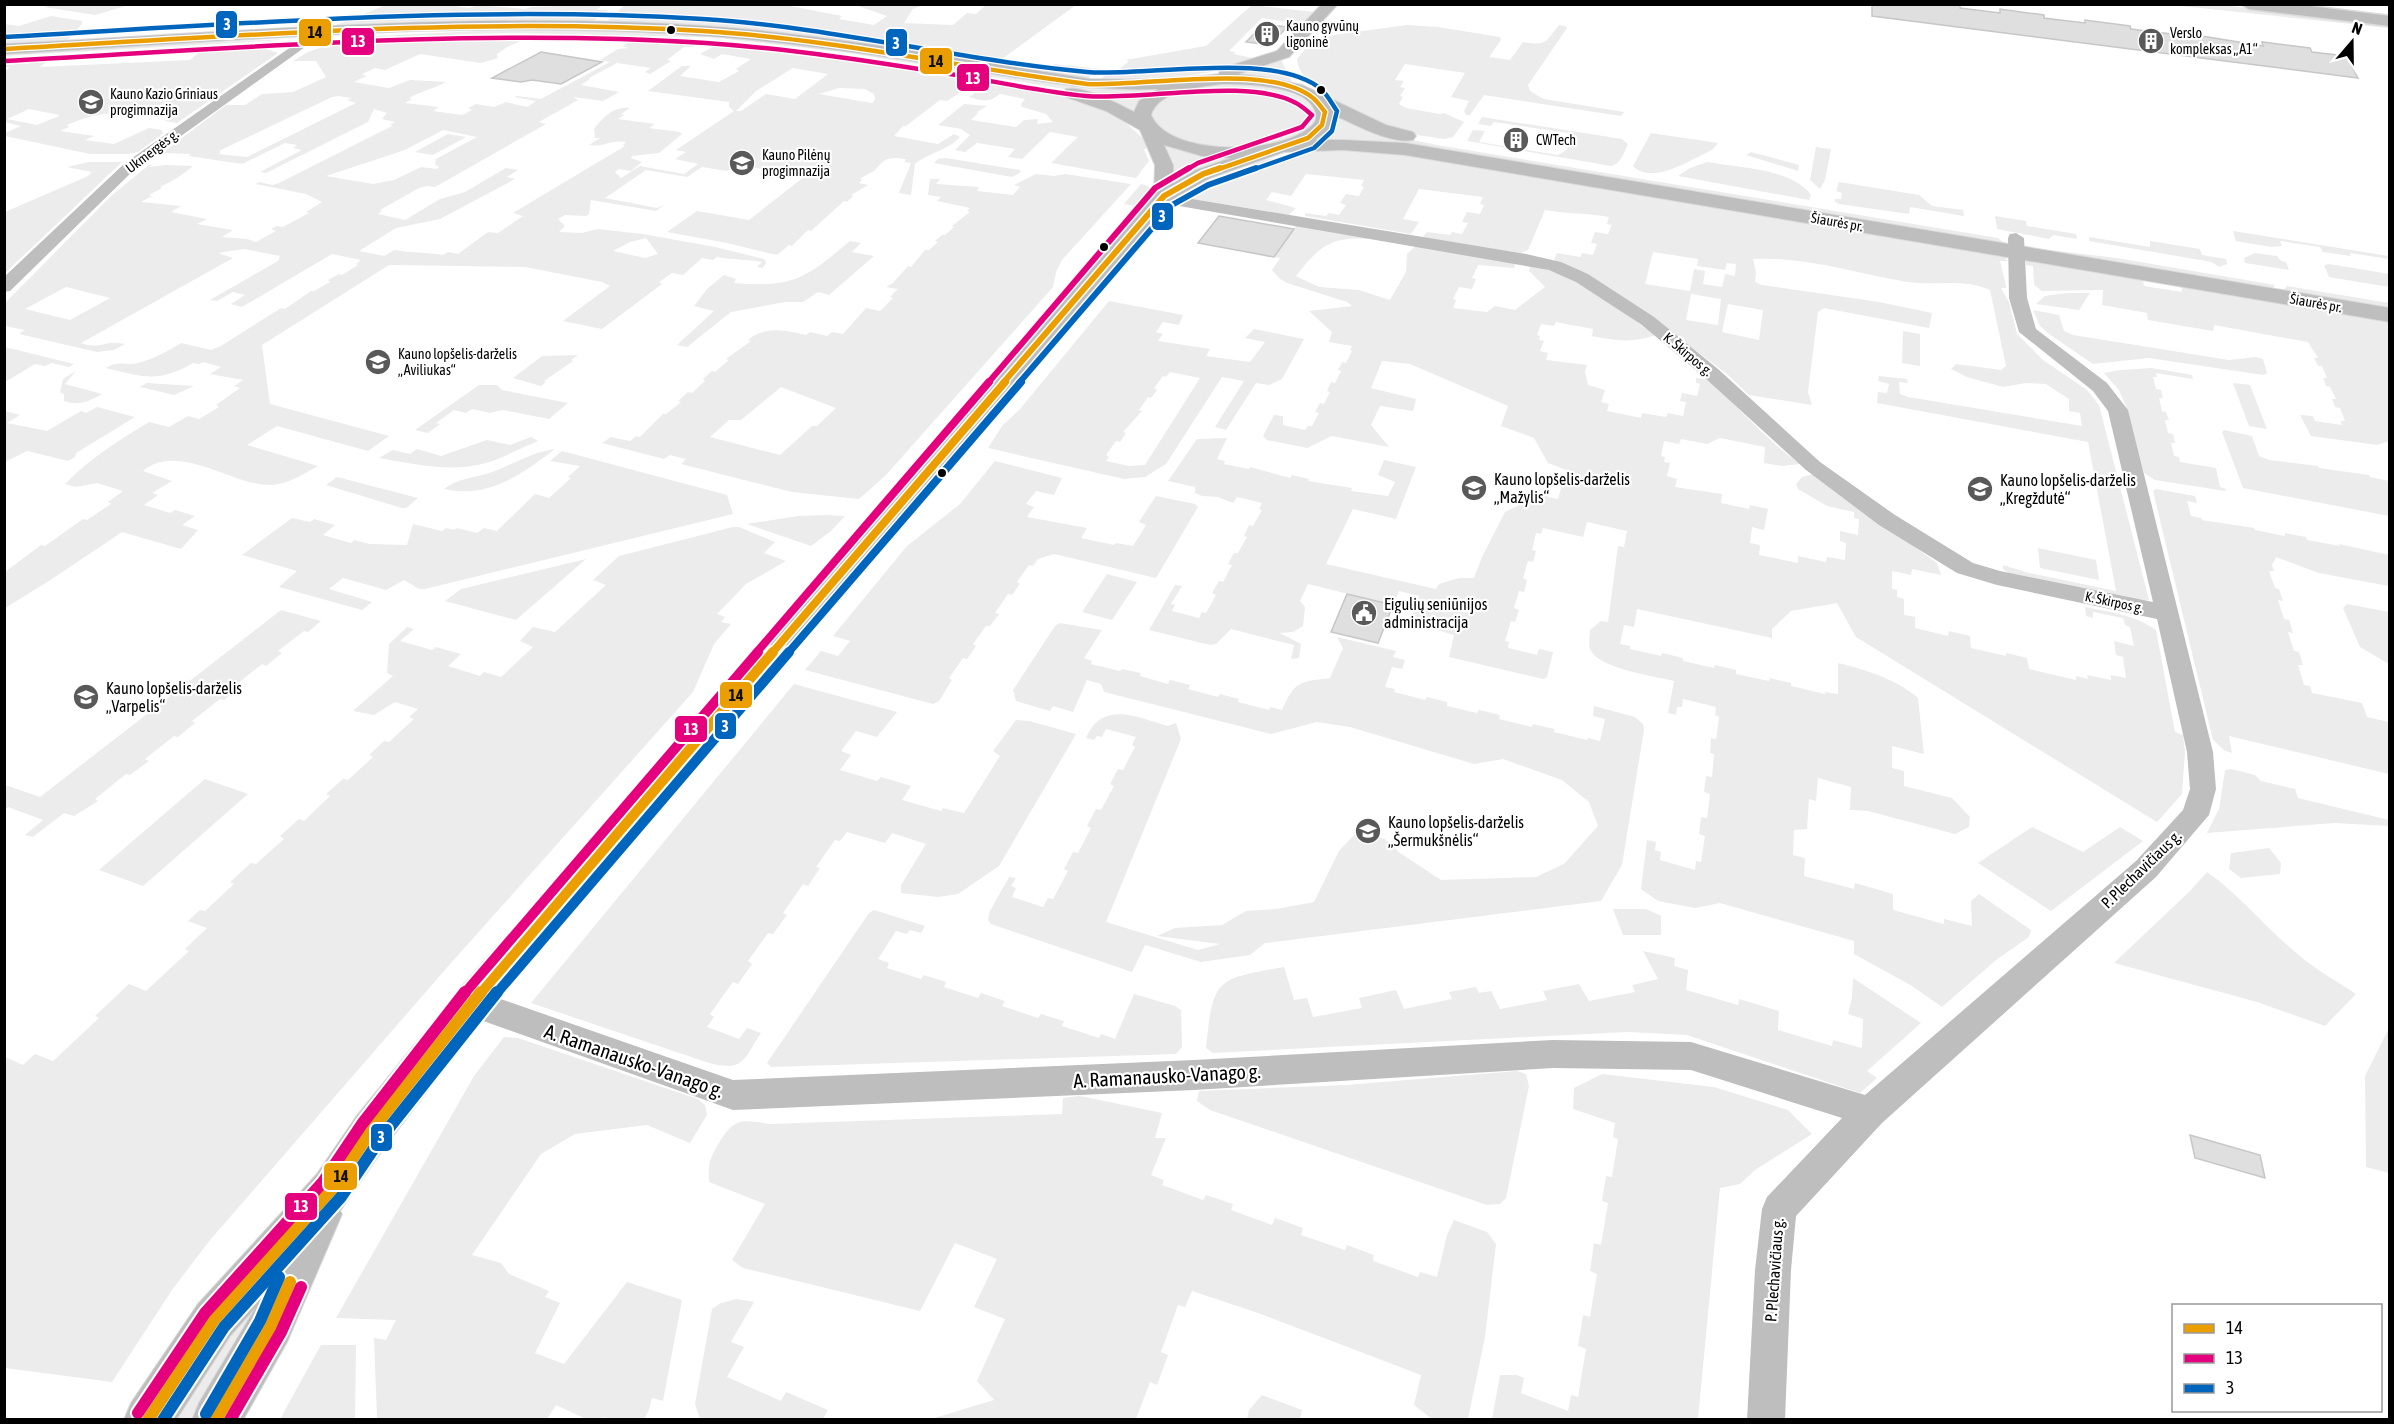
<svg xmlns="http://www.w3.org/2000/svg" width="2394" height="1424" font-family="'Asap Condensed',sans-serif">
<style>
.green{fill:#ececec;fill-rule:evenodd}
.building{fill:#dfdfdf;stroke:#c7c7c7;stroke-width:1.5}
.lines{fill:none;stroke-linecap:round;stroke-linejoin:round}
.major-casing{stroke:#dbdbdb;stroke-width:2}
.highway-casing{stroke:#dbdbdb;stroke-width:3}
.minor{fill:#bebebe;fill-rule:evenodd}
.major{fill:#bebebe;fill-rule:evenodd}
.highway{fill:#bebebe;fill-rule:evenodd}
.bus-1-far4-casing{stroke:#fff;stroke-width:7}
.bus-1-far3-casing{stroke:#fff;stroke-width:9}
.bus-1-far2-casing{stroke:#fff;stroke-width:11}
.bus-1-far1-casing{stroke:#fff;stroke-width:14}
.bus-1-casing{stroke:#fff;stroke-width:16}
.bus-2-far4-casing{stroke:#fff;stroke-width:7}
.bus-2-far3-casing{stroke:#fff;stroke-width:9}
.bus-2-far2-casing{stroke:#fff;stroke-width:11}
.bus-2-far1-casing{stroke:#fff;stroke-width:14}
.bus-2-casing{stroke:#fff;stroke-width:16}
.bus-3-far4-casing{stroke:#fff;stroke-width:7}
.bus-3-far3-casing{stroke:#fff;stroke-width:9}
.bus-3-far2-casing{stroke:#fff;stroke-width:11}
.bus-3-far1-casing{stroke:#fff;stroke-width:14}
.bus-3-casing{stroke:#fff;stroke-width:16}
.bus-1-far4{stroke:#eb9e00;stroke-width:4.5}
.bus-1-far3{stroke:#eb9e00;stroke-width:6}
.bus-1-far2{stroke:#eb9e00;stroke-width:8}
.bus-1-far1{stroke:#eb9e00;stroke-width:10}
.bus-1{stroke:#eb9e00;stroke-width:12}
.bus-2-far4{stroke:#e5007d;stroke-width:4.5}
.bus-2-far3{stroke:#e5007d;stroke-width:6}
.bus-2-far2{stroke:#e5007d;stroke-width:8}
.bus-2-far1{stroke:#e5007d;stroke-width:10}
.bus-2{stroke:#e5007d;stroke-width:12}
.bus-3-far4{stroke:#0065bd;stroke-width:4.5}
.bus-3-far3{stroke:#0065bd;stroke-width:6}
.bus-3-far2{stroke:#0065bd;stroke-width:8}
.bus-3-far1{stroke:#0065bd;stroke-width:10}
.bus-3{stroke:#0065bd;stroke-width:12}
.bus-dot{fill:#000;stroke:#fff;stroke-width:2}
.labels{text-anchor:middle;stroke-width:4.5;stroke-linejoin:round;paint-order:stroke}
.far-poi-label{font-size:14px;fill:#000;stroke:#fff;text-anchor:start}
.far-street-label{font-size:14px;fill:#000;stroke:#fff}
.poi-label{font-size:16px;fill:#000;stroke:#fff;text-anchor:start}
.street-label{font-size:16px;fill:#000;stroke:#fff}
.near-street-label{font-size:20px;fill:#000;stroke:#fff}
.line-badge{stroke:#fff;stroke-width:2}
.badge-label{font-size:16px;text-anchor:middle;font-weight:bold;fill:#fff}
.pale-badge-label{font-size:16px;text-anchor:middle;font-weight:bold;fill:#111}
</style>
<rect width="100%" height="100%" fill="#fff"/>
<g class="green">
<path d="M441,4L469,8L478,5L525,9L532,7L603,4L597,10H608L591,23L331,27L386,5Z"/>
<path d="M626,4L785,5L842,16L839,19L874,25L887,16L855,5H923L913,9L904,23L953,25L967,13L976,14L986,5H1076L995,64L604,24Z"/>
<path d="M51,5V4L129,5L95,15L44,7Z"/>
<path d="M1252,5L1315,12L1302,24L1262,18L1229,51L1235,52L1234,54L1257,59C1206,78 1156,80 1104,81L1102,78L1111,71H1117L1129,61L1125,60L1206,46Z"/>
<path d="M2171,5H2221L2389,24V28Z"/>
<path d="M51,16L82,21V24L71,37L62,43L5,47L4,24L19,26Z"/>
<path d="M1407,25L1438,27L1500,37L1501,40L1489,57L1510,60L1523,42C1546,46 1545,43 1559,25L1565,26L1567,28L1528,85L1530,91L1544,99L1624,112L1621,116L1484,95L1470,115H1466L1464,111L1469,101L1451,97L1465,73L1405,64L1395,80L1404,81L1400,87L1405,88L1400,96L1403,97L1399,104L1406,108L1440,114L1444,113L1464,122L1453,137L1444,139C1425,136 1404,134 1385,127C1359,117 1299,89 1297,59L1312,41L1319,37Z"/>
<path d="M560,29L708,34L705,37H695L511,33L337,38L477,31Z"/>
<path d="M727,37L793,41L1072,84L1166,86C1152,92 1136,98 1134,115L1082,92L850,53L726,39Z"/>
<path d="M454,38L471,41L523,40L507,47L497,54L498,58L481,63L420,54L385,70L375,68L362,74L366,76L354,82L389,88L410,80L446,82C433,89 421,91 409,98L412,99L405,103L439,107L433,111L462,115L472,110L468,108L476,104L494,107L506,102L527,107L536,101L514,97L517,96L541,99L610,62L600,60L618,49L629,48L622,46L632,41L692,44L694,47H684L667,60L671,61L650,74L645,72L651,68L617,63L589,78L590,79L581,85L619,92L603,101L573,97L578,100L539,122L546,124L435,187L427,186L419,188L380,210L382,211L378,214L405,220L440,199L465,192L506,168L518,170L507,177L515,179L440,219L396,228L359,251L384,256L394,250C412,253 426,252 443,255L448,252L458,254L488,232L498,233L523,216L513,213L625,146L623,145L626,142C610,139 603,148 589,145L600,138H595L594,129C603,117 614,106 630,108L621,114L624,115L618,119L655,124L649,128L680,132L682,134L659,153L632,156L631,158L642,162L631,171L619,169L615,172L621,178L640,166L684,174L698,164L675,159L686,152L676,150L734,111L729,107V102L648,91L682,66H691L680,76L719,82L739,71L736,69L751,59L722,54L714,59L700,54L718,44L888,64L976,79L977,82L947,101L940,100L906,126H903L894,136L938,144L954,134L960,137C947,151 930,152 915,164L911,195L899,193L911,163L904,162L906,159C888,156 884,159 876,169C872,173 865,175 860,179L862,180L859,183L868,185L851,195L853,196L847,202L844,201L811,231L808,230L792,246L789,245L777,255L727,243L667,232L697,211L749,220L809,173L785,169L772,179L759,175L764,169L741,166L727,171L702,167L687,177L646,170L605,198L657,208L664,205L656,211L591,200L589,214L586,216L565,215L558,219L565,226L559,232L582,233L598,229L643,234L715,247L764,259L766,263L763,268L757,267L762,262C746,259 733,260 717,257L713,260L702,258L683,275L672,273L659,282L662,284L602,329L563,321L610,286L602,282L525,267L389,265L262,345L270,404L389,436L368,451L277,426L247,445L318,466C305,473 287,485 271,485C233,486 178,441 143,471L172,481L152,493L158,495L144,505L170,513L175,510L195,516L182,525L198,530L181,549L122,532L52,579L5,608V572L41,545L45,546L83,519L87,520L111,504L108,502L123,491L97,483L76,487L65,484C90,458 118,441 149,422L169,427L188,416L199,419L219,407L216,405L240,388L234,386L243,380L210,374L221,367L203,362L199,364L193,363C159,383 143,377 106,368C120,360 125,366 138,363C154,359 168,351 181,343L211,350L221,346L281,308L285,309L311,291H314L330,282L328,280L339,274L342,275L358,265L356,264L361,260L332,254L242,307L231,304L245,295L233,292L217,301L210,300L278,261L280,256L244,249L218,253L233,258L81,343C101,350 105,339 125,344L114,350L97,352L19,334L25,330L5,326V303L111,196L149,165L153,164L149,167L165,165L193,166C183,175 169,183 160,187L162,188L149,195L152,196L141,202L181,206L171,212L207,219L197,224L233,230L222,237L247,239L256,242L276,231L271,229L277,226L283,227L309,213L306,212L322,202L306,194L256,184L259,182L273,185L281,182L392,126L391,124L395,122L382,119L387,113L374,109L368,122L266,173L260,172L302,150L293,148L297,145L285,143L242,164L189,156L190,154L162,153L226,105H245L262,94L293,92L326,77L316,61H293L308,52L332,44ZM793,68L828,74L795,99L766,94L741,111H736L756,91ZM839,88L865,89L874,94L875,100L872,103L819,94ZM339,96L351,98L347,100L356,103L247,157L218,154L221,152L219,151L332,97ZM443,130L477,137L436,159L435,164L439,167L437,169L421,167L394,180L373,184L326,176L405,150ZM646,238L658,254L645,258L613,251L630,242ZM66,287L110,298L70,320L25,309Z"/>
<path d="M284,39L269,41L5,56V52Z"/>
<path d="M266,49L278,53L177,123L165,121L170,117C130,111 105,109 67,125L69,127L60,131L94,136L85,140L114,144L149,128L162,130L163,133L160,136L138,152L129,154H90L5,136V133L21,126L5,122V71L10,67H5V65L46,62L40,67L190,60L198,53ZM29,109L59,115V116L37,125L7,119Z"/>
<path d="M1280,58L1293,84L1231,75Z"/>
<path d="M1054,64L1102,69L1086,79L1043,72Z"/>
<path d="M993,82L1075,97L1117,115L1148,143L1150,147L1144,149L1149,161L1136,178L1051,163L1078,137L1050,132L1022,159L1008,157L1015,149L977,143L965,152L955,150L970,135L961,129L938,125L964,104L987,106L977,112L978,113L971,120L1016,127L1024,120L1038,119L1037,124L1053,122L1046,114L1022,107L1021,104L1025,99L1000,94C989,103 982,101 969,97L988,84Z"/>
<path d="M1235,82C1264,86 1294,86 1315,109L1314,125C1282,152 1193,158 1160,130C1157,127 1154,122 1151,118C1152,87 1212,85 1235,82Z"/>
<path d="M1332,112L1389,135L1437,145L1974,234L1998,238L2003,242L2000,244L1427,149L1306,145C1321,136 1332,130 1332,112Z"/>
<path d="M1482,117L1622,139L1628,144C1624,152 1621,164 1611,166L1467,141L1473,130L1485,131L1479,142L1558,155L1568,149L1564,142L1568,133L1494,122L1491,126L1478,124Z"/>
<path d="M1651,133L1718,143L1712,150C1692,159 1652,186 1633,166Z"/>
<path d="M448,134L466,137L433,155L415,152Z"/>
<path d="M1156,142L1190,152L1244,157L1173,183Z"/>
<path d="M1816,147L1831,149L1825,180L1820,189L1810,180Z"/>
<path d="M1368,148L2002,254L2008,261H2000L2006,286V288H2001L2009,302L2017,334L2043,360L2087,390L2099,405L2149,600L2140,601L2010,574L2003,569V565L2029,573L2116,591L2088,442L1877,403L1878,392L1887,393L1889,384L1878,381L1879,376L1907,379L1908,383L1899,382L1900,394L1908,397L2082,426L2080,413L2069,411V399L2046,384L2026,383L2003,387L1967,377L1951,369L1956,364L2001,370L2006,366L1990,290C1964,278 1936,286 1908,282C1858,274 1805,256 1753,259L1756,272L1755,282L1762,285L1879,302L1932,313L1929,328L1824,308L1818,312L1808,392L1812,405L1749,395L1727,374L1651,317L1588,275L1554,260L1557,253L1580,257L1582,253L1593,255L1597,244L1591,243L1595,232L1608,234L1612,225L1607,224L1609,217C1587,213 1568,214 1545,210L1528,250L1521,253L1422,238L1427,232L1450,235L1452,232L1462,234L1468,223L1462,222L1467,212L1480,214L1484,205L1480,204L1483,197L1419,189L1403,219L1419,222L1411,234L1305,216V213L1326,216L1329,213L1339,215L1346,205L1340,203L1346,194L1359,196L1364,187L1361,186L1364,180L1306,174L1291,196L1272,192L1266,200L1296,208L1289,215L1192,199L1212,184L1255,168L1247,163L1326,149ZM1653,252L1698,259L1697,266L1725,270L1727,263L1736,264L1735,276L1725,274L1722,287L1703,284L1705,271L1694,269L1690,291L1645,284ZM1691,294L1721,299L1718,325L1686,320ZM1728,304L1763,310L1759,340L1722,332Z"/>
<path d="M1751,152L1799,165L1798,171L1746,155Z"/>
<path d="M946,158L1020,170L1021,172L1012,177L934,163L938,159Z"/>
<path d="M89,162H122L5,273V212L88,176L92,172L67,167Z"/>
<path d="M1707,162C1739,168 1791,168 1811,195L1809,200L1678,176L1690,168Z"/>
<path d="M1036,174L1054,176L1065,174L1131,184L1062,260L1056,272L1053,287L886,475L859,499L792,492L681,464L686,459L670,455L664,459L602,443L611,437L630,441L636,436L640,437L663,414H666L681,402L678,401L688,392L692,393L705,381L703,379L712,371L715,372L729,360L726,359L751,341L748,340C766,325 786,331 806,335L810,332L827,336L832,332L843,334L866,308L880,311L893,298L890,297L898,289L886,287L893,283L908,266L911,267L925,250H929L938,242L935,241L942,235H945L954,227L952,226L970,212L967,211L970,208L937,201L941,197L928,195L930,179H940L936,184L979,187L977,191L1013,195L1020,187L1014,185ZM781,387L836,408L817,426H812L780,455L710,437L729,420H741Z"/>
<path d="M1839,182L1919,195L1932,206L1963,210L1964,216L1910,207L1909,214L1839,204L1835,202V199H1841L1842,193L1836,191Z"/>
<path d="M1141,184L1148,186L1152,192L1140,207L1124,204Z"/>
<path d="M1995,216L2026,221L2027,226L2076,234L2077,239L2053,235L2049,239L1997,229Z"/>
<path d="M1297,224L1373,239C1332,236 1321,244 1296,276L1319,287L1359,290L1390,300L1406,272L1407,254L1418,244L1516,261L1514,268L1478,265L1472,278L1476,279L1472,289L1459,287L1453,299L1456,300L1453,308L1487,312L1495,306L1515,310L1545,287L1529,271L1531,264L1559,273L1586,287L1656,335C1631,343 1618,341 1592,336L1593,329L1556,322L1554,326L1541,324L1537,335L1540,336L1539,340L1544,341L1540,351L1548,353L1546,360L1587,365L1585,372L1588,385L1605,390L1601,402L1609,404L1607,411L1641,418L1642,413L1666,417L1668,413L1683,416L1686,402L1680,401L1682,393L1697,396L1700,384L1696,383V378L1711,380C1740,410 1766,439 1800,464L1782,466L1764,463L1765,447L1720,438L1707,444L1681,439L1679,444L1664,441L1661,456L1665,457L1664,462L1670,463L1667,476L1677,479L1675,487L1722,494L1721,503L1749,509L1750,505L1768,509L1764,530L1752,527L1750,543L1760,545L1759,555L1798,563V556L1826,562L1827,557L1845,560L1846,543L1840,541V531L1858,535L1859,519L1854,518V512L1827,506L1798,489L1796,484L1802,477L1814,474L1937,563L1941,575L1912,569L1911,575L1892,571V589L1897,590V597L1904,599V615L1915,617V628L1948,636L1949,631L1970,636L1971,648L2006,656V653L2027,658L2029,669L2076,680V676L2088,679L2087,675L2111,680V675L2126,678L2123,657L2116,655L2114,641L2134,646L2130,627L2125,625L2123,618L2093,612V618L2086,616L2085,607C2110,612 2135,615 2156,630L2175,732L2183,735L2185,752L2182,794L2157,822L1856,637L1837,603L1791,611L1772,629V638L1637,609L1634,627L1624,625L1620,644L1630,646V649L1661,656L1662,653L1683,658V661L1714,668L1715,665L1736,670V674L1769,681L1770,678L1791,683V686L1825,694V692L1838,694V663C1867,670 1896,679 1918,698L1924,754L1892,746V768L1904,771V786L1952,798L1970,817L1969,827L1955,834L1868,811L1850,810L1851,787L1818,778L1816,801L1809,799L1807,829L1794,830L1793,855L1805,858L1804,876L1854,889L1855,883L1893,894V910L1944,924V919L1972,926L1971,901L1979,894L2031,930L2029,937L1996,960L1942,1007L1912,986L1854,954V941L1720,903L1695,908L1658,901L1641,889L1647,840L1656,842L1655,850L1661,852L1660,860L1695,870L1696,861L1701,862L1705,836L1699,834L1701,817L1707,818L1710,794L1704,792L1706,776L1712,777L1714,754L1710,753L1711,738L1716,739L1719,717L1715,715L1716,707L1683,699L1682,707H1677L1676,715L1668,713L1674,681C1655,676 1598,669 1590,649C1588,644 1590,635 1590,630L1601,621L1608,622L1618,546L1624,547L1627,531L1587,522L1583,537L1543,528L1541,534L1536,533L1532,550L1536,551L1533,562L1528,561L1523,578L1527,580L1524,592L1519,591L1514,608L1519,610L1515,622L1511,621L1505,641L1509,642L1508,648L1537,655L1539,649L1553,652L1547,677L1543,679L1449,657L1454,635L1410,622L1419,596L1399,591L1393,605L1308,584L1300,601L1305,607L1303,626L1293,632L1280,633L1301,644L1299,658L1291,659L1294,645L1231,629L1216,644L1210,645L1149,630L1175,585L1182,586L1171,604L1175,605L1172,611L1199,618L1202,612L1206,613L1216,595L1212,593L1219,581L1223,582L1232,565L1228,564L1234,553H1238L1247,537L1244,536L1249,525L1253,526L1262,510L1259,509L1262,503L1237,497L1233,503L1218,497L1202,496L1195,493V487L1168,481L1197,439L1227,438L1217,459L1225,461L1224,464L1249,469L1250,467L1290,478L1292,475L1309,479L1308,481L1352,488L1351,491L1388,496L1395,482L1378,475L1384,460L1416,467L1396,519L1353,509L1326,564L1436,589L1439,584L1459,578H1474L1482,557L1505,512L1540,495L1558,499L1566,470L1548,463L1534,438L1501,426L1508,406L1410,364L1382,361L1371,388L1416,399L1413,411L1380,406L1371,425L1389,447L1332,436L1307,448L1267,440L1263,436L1274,415L1283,416V425L1305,430L1308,426H1312L1319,413L1315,412L1320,403L1324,404L1330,392L1327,391L1331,382L1335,383L1341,371L1338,370L1342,362L1346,363L1352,351L1350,350L1352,346L1329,342L1332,332L1309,311L1352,306L1347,302L1287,283L1280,279L1272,270L1280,258L1274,257Z"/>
<path d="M2233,231L2389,256V259L2350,253L2351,256L2323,252L2320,247L2280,241L2282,246L2271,247L2236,241Z"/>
<path d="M2089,237L2150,247V241L2200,249L2202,255L2226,259L2227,264L2219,267L2212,262L2089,241Z"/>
<path d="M850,241L861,243L852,252L874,256L829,295L818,292L803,302H785L731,312L687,347L677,345L714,311L694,306L708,288L724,275L736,279L734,283C794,288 806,278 850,241Z"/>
<path d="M2032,248L2117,258L2275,285L2270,291Z"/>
<path d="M2255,253L2277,256L2281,261L2286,262L2289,270L2245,263L2244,258Z"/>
<path d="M2034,259L2143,280L2144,286L2182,292V287L2228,292L2389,320V441L2377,445L2311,436L2300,415L2313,416L2315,421L2342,425L2341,421H2345L2340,408L2335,407L2332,399H2336L2330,387L2326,386L2323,378H2327L2322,366H2318L2314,358H2318L2308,342L2214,325L2213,331L2148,320L2147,313L2102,305L2103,290L2042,291L2034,285L2033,266L2026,265V261Z"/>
<path d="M2329,264L2389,274V287L2329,277L2324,265Z"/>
<path d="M2287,286L2389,303V311L2281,293Z"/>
<path d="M2067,293H2090L2079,310L2036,304L2045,296Z"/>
<path d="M1109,301L1183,315L1179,325L1163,322L1156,332L1163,334L1158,341L1210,349L1206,356L1250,362L1265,342L1245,338L1254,329L1304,339L1282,379L1269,385L1256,383L1226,430L1215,427L1244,381L1222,377L1166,464L1145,477L1124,479L988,448L1002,426L1020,409ZM1170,372L1200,378L1145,465L1129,466L1106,461L1109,457L1106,455L1116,441L1120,442L1126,433L1123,432L1142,411L1139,410L1148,397L1151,398L1157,390L1154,388L1163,376L1166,377Z"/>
<path d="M2033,310L2059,315L2064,331L2073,335L2229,360L2255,357L2263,359L2267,373L2263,375L2149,358L2093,364L2049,334L2040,326Z"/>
<path d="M1903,331L1920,334V366L1902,363Z"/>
<path d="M5,347L74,364L69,367L52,363L45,366L35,364L5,382Z"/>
<path d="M578,355L571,360L573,361L544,381L546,382L541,386L513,378L542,356Z"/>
<path d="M2152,368L2192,375L2193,379L2156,373L2157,377H2153L2156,389L2161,390L2163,398H2159L2162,411L2166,412L2169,420H2165L2168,433L2173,434L2175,443H2171L2174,456L2179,457L2180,462L2216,468L2220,487L2226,489L2225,491L2155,480L2144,473L2128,411L2119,390L2104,373L2120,370Z"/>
<path d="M76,371L65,384L102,394C88,402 79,406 64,401V394L60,392L63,379Z"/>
<path d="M147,383L194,386L174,395L140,387Z"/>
<path d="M2233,383L2250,385L2267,429L2249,426Z"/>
<path d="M479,385H497L502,390L568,403L549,419L503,410L490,413L472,409L466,413L454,410L436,423L440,424L428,433L415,430Z"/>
<path d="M97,407L135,417L76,453L75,457L68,461L27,451L5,462V411L20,415L7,423L47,431L81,411L86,413Z"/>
<path d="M2224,430L2252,436L2259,456L2269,460L2318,466L2319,468L2369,475L2370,477L2389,481V516L2243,488L2222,432Z"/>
<path d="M531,437L538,441C521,448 503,458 486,463C450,473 415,464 379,458L393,450L410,454L417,449L441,456L487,440L510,445Z"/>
<path d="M555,449C521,475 488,499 444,489C458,478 475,478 492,472C513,464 533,452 555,449Z"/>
<path d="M562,451L727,495L733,514L425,589H419L404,580L386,590L343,578L329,589L372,602L362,610L279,587L297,571L242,555L292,518L310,522L314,519L335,525L323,535L351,543L354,540L369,544L407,545L413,524L442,531L446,528L454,530L457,528L477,533L484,528L497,531L535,494L549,498L571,478L568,477L580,466L550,461Z"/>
<path d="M995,461L1062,478L1054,495L1036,491L1026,504L1034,507L1027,517L1087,528L1081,538L1114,545L1116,543L1133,546L1146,525L1139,522L1156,496L1195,504L1198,507L1156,578L1054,554L1038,559L1033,566L1029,565L1017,582L1020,584L1012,595L1008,594L995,613L999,614L990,626H986L973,644L976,646L967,659L963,658L949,678L952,680L939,701L933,704L805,670L821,651L838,656L850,641L833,636L907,546L960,504Z"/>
<path d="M337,477L418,498L406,508H402L326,485Z"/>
<path d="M2156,489L2195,496L2197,503L2187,501L2191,516L2201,518L2202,520L2254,528L2255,530L2285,536V533L2306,537L2307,540L2340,546L2339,544L2389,555V586L2319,573L2276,557L2272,565L2274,571H2269L2275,588L2279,589L2283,601L2278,600L2284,619L2289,620L2293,633L2288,632L2294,651L2299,652L2303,665H2298L2304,685L2310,686L2312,693L2362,703L2367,717L2389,722V774L2229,736L2232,753L2225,751L2213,740L2153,491Z"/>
<path d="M827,515L845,516L831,531L811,546L747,524L798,516Z"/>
<path d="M733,527H739L775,542L764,553L786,561L746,584L717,614L725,617L721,622L731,624L714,644L693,692L451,963L210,1240L172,1290L112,1382L5,1368V1057L23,1065L35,1054L53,1061L99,1018L95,1016L129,984L146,991L189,951L185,949L207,928L188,921L200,910L205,911L234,884L230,882L251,863L256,864L284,839L280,836L299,819L304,821L330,796L326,794L343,779L348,780L373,757L369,755L384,741L389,742L414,719L409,717L418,709L395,702L374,715L353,711L393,676L387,673L389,644L407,627L414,629L400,641L432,650L436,647L461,654L448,666L480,676L484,672L501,677L533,647L520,641L533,627L555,632L606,585L593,580L619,556Z"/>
<path d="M2038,548L2096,560L2099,580L2040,568Z"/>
<path d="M586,559L516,620L445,601L461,589Z"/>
<path d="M1107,574L1137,582L1112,620L1082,612Z"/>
<path d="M2347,604L2389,612V664L2360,647L2343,608Z"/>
<path d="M281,610L321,621L308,632L304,631L278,651L282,653L266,666L262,664L236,685L239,687L224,700L220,699L192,721L195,723L178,737L174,736L145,759L149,761L130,775L126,774L95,799L98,801L74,816L64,813L33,837L25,835L43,820L8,807L5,810V785L40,797Z"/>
<path d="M1060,623L1102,630L1084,658L1092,661L1091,664L1120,671L1122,669L1141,673L1140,676L1168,684L1170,680L1190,685L1188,689L1218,697L1220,694L1239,699L1238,702L1269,710L1270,707L1282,710C1295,681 1299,682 1330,678L1343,648L1337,637L1396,651L1393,657L1405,660L1402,669L1392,667L1385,687L1395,689L1394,692L1425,700L1427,697L1447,702V706L1477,713L1479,710L1500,715L1499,719L1532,727L1533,724L1554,729V732L1587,740L1588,738L1600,741L1605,719L1593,716L1594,706L1635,717L1643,724L1644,730L1622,865L1601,901L1265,943L1250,955L1201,962L1145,945L1132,972L991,924L988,920L990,911L1009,877L1016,878L1011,886L1016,888L1012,897L1043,907L1048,898L1053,899L1068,871L1064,869L1073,852L1078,853L1091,828L1087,826L1096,809L1101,810L1114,786L1110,784L1118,769L1123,770L1135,747L1132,745L1136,737L1106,729L1102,737L1097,736L1094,740L1086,738C1103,699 1138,718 1168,726L1176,723L1181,739L1106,922L1198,950L1220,944L1157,936L1175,928L1222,925L1246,911L1276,909L1314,902L1339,851L1356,833L1385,839L1400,853L1441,880L1536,877L1564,864L1598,826L1589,802L1562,780L1503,759L1474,764L1350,727L1317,722L1271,734L1104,692L1101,684L1087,680L1073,712L1053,706L1050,711L1016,701L1013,690L1055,626Z"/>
<path d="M794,684L897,712L877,737L856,731L841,751L851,755L840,770L877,781L881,777L911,786L902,800L941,811L943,808L964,813L1000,756L993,751L1016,720L1029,721L1076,734L999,866L958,894L938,897L901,893V885L926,844L892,833L885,843L847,832L840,841L835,840L816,867L820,868L808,886L803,884L783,913L787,915L773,934L768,933L748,961L752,964L738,984L733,982L710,1014L714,1017L707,1027L739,1039L747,1028L761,1033C743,1060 744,1072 709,1063L531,1003Z"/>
<path d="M2231,769L2255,775L2261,781L2295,789L2298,798L2389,820V826L2335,823L2207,833L2219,809L2225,770Z"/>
<path d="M205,779L248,794L143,886L99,870Z"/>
<path d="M2032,827L2083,852L2120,827L2143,841L2051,911L1978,863Z"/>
<path d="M2269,848L2281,863L2280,874L2241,878L2229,869L2231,853Z"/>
<path d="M2207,872C2240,895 2264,926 2294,951C2313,968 2335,980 2356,994L2325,1026L2257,1002L2114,963L2190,891Z"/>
<path d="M1613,909H1646L1661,916V935H1623Z"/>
<path d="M874,910L925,926L921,933L910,930L907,934L896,931L878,959L889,963L887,968L921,979L924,975L946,982L944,987L978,998L981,993L1005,1001L1002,1006L1038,1018L1041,1014L1064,1021L1062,1026L1099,1038L1101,1034L1115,1039L1134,994L1175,1006L1181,1010L1182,1047L1176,1054L771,1067L767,1063L869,913Z"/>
<path d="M1643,951L1675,958L1674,966L1688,970L1686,990L1738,1005L1739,999L1779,1011L1778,1030L1832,1046L1833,1040L1862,1048L1863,1019L1848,1014L1852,998L1853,978L1921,1023L1867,1071L1877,1078L1860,1093L1687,1035L1627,1032L1213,1053L1206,1048C1213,978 1216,979 1284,967L1294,1000L1307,998L1313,1017L1362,1008L1359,998L1396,990L1404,1009L1452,999L1449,992L1476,987L1479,993L1491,991L1500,1009L1547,1000L1543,991L1579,984L1589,1001L1635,992L1632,985L1658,979Z"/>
<path d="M2389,1028V1173L2366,1167L2365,1076Z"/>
<path d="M504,1037L518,1038L698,1099L705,1105L707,1115L690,1143L647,1125L575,1134L541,1154L472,1255L501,1263L509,1274L549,1291L545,1297L560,1303L535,1353L564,1364L627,1282L682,1300L663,1401L652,1398L649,1410L644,1419H610L604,1417L602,1419H586L556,1405L547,1419H377L374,1338L386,1340L396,1320L336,1318L474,1076Z"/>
<path d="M1517,1071L1526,1074L1529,1086L1506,1198L1500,1204L1487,1205L1210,1110L1197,1101L1199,1091L1346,1085Z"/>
<path d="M1602,1074L1714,1087L1788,1110L1812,1134L1755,1170L1740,1184L1720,1188L1698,1419H1492L1500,1375H1517L1524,1378L1521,1393L1568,1411L1571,1395L1578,1397L1586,1349L1578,1346L1583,1315L1590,1317L1597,1274L1590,1271L1594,1243L1601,1245L1608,1203L1602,1201L1606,1176L1612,1177L1618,1139L1613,1137L1615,1123L1573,1109L1574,1088Z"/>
<path d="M1080,1096L1162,1113L1155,1138H1166L1151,1175L1164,1180L1162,1185L1203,1200L1206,1195L1233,1204L1231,1210L1272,1225L1275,1218L1303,1228L1301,1235L1345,1250L1347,1245L1374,1255L1373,1261L1418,1277L1420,1272L1437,1277L1447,1235L1454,1220L1487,1232L1496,1244L1485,1337L1468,1419H1432L1414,1405L1421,1375L1258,1313L1192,1291L1185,1307L1178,1305L1161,1352L1168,1355L1157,1385L1150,1382L1136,1419H931L994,1400L977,1381L1005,1319L974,1307L997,1259L955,1243L920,1311L743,1268L732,1260L765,1204L709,1182C708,1163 709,1160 719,1143C734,1118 741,1119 770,1124L1062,1114L1063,1098Z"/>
<path d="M253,1296H268L192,1419L176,1420Z"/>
<path d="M737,1299L754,1302L731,1342L744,1347L727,1377L781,1401L786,1392L828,1410L823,1419H700L695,1404L712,1309L721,1303Z"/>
<path d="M321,1345H356L355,1419H280Z"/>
<path d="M1262,1395L1302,1410L1300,1419H1247L1249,1410Z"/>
</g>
<g class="building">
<path d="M1872,4H1960V8L2000,13V9L2044,15V18L2060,20L2085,23V20L2130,26L2131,29L2146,31L2172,34L2171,31L2263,46L2262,42L2310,48L2312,52L2346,56L2358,78L1872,16Z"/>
<path d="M1264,24L1287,27L1270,45L1246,42Z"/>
<path d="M541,52L602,62L561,84L532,80L521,82L492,78Z"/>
<path d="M1219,216L1294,229L1274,257L1198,243Z"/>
<path d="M1347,594L1393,605L1378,643L1331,632Z"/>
<path d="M2190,1135L2260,1155L2265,1178L2195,1158Z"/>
</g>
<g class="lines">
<g class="major-casing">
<path id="major" d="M1322,4H1338L1289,57L1238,74L1263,77L1302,85L1386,125L1413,132L1416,136L1413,140C1392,145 1354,124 1334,115L1328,130L1315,140H1343L1405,143L2390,308V322L1405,155L1343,150L1284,152L1210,178L1171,200L486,1015L386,1145L340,1211L342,1214L287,1342L243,1420H192L199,1403L256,1307L230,1336L176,1420H124L131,1403L198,1304L317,1174L356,1117L458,991L1154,195L1155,165L1140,130L1106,111L1066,97L1063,93L1066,89C1083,85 1119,104 1134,112L1139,101L1158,89C1087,92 1021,78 951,67C870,54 789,42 708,36C474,18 238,41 4,54V44C237,32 472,11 705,26C834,35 962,59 1090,79C1133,80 1176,80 1219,74L1220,69L1277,51ZM1222,84C1245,84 1306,85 1315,111C1318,117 1315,123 1310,127C1279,155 1169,157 1151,115C1159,90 1200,87 1222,84ZM1164,145L1202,156L1231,158L1196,170L1174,183L1173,165Z"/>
</g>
<g class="highway-casing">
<path id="highway" d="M2241,4H2293L2390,16V26L2249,9Z"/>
</g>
<g class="minor">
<path d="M315,30L321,34L319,37L135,169L10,291L4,292V277L125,163Z"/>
<path d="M1162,194L1526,254L1561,262L1588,274L1654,317L1718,369L1820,462L1895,515L1973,563L2000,571L2153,602L2108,411L2093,391L2019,332L2009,298L2008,238L2010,234L2016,233L2024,238L2027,298L2036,329L2107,383L2128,410L2213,752L2216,789L2209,815L2156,877L1882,1123L1796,1216L1791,1270L1785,1420H1747L1755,1270L1762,1209L1767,1197L1842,1118L1691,1070L1553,1068L1194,1090L733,1110L461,1013L457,1003L461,993L472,989L733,1080L1194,1060L1553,1040L1691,1042L1865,1095L2136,861L2183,810L2190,789L2187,752L2157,619L1997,585L1957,573L1879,525L1806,470L1704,377L1642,325L1576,282L1549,270L1156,202L1154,199Z"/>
</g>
<use href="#major" class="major"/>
<use href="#highway" class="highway"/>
<g class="bus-1-far4-casing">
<path id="bus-1-far4" d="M4,49C236,36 470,17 703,31C832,39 959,67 1087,84C1145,87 1268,62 1313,98C1318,102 1321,107 1325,112L1322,125L1308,138L1216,170"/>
</g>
<g class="bus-1-far3-casing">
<path id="bus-1-far3" d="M1003,383L1164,196L1203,174L1220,168"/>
</g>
<g class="bus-1-far2-casing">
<path id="bus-1-far2" d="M772,653L1005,382"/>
</g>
<g class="bus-1-far1-casing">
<path id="bus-1-far1" d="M480,994L773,652"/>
</g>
<g class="bus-1-casing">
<g id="bus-1">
<path d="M148,1420L214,1320L332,1189L371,1131L481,992"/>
<path d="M216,1420L271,1326L290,1282"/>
</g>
</g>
<g class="bus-2-far4-casing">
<path id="bus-2-far4" d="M5,61C238,48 472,28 706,43C792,49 877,62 962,76C1003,83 1044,92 1086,96C1142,101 1248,77 1296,103C1302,106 1307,111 1312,115L1302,127L1198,163L1186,170"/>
</g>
<g class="bus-2-far3-casing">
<path id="bus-2-far3" d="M988,383L1155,188L1189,168"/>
</g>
<g class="bus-2-far2-casing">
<path id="bus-2-far2" d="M756,653L989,382"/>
</g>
<g class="bus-2-far1-casing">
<path id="bus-2-far1" d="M464,994L758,652"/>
</g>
<g class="bus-2-casing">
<g id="bus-2">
<path d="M138,1413L205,1313L323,1182L362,1124L465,992"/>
<path d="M230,1420L281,1332L301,1287"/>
</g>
</g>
<g class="bus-3-far4-casing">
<path id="bus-3-far4" d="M4,37C237,24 470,5 703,19C833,27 958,60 1087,72C1147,77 1273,50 1321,89C1327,94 1332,104 1337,111L1332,131L1314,148L1252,170"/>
</g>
<g class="bus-3-far3-casing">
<path id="bus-3-far3" d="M1019,383L1172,205L1208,185L1256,168"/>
</g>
<g class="bus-3-far2-casing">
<path id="bus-3-far2" d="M788,653L1021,382"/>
</g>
<g class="bus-3-far1-casing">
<path id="bus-3-far1" d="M496,994L789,652"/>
</g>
<g class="bus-3-casing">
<g id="bus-3">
<path d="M206,1414L260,1321L279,1277"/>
<path d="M163,1420L224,1327L341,1197L381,1138L497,992"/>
</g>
</g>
<use href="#bus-1-far4" class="bus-1-far4"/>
<use href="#bus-1-far3" class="bus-1-far3"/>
<use href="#bus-1-far2" class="bus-1-far2"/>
<use href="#bus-1-far1" class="bus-1-far1"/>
<use href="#bus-1" class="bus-1"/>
<use href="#bus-2-far4" class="bus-2-far4"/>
<use href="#bus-2-far3" class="bus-2-far3"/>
<use href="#bus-2-far2" class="bus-2-far2"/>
<use href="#bus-2-far1" class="bus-2-far1"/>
<use href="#bus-2" class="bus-2"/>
<use href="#bus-3-far4" class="bus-3-far4"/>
<use href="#bus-3-far3" class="bus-3-far3"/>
<use href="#bus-3-far2" class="bus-3-far2"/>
<use href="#bus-3-far1" class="bus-3-far1"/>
<use href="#bus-3" class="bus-3"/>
</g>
<defs>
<g id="building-disc" transform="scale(1.35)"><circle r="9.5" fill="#595959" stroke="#fff"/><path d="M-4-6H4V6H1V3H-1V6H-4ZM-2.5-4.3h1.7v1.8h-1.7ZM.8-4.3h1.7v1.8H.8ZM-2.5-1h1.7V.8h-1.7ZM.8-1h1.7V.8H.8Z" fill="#fff"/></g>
<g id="school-disc" transform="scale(1.35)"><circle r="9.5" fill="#595959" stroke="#fff"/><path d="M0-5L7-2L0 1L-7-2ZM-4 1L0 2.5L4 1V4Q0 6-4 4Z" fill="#fff"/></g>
<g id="civic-disc" transform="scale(1.35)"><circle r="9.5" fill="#595959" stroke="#fff"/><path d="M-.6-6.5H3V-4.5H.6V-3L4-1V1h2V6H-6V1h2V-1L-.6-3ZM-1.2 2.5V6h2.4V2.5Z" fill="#fff"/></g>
</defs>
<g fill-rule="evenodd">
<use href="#building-disc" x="1267" y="34"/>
<use href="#building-disc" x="2151" y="41"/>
<use href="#school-disc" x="91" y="102"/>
<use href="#building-disc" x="1516" y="140"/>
<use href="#school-disc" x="742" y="163"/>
<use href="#school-disc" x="378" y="362"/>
<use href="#school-disc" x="1474" y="488"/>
<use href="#school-disc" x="1980" y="489"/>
<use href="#civic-disc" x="1364" y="613"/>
<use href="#school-disc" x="86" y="697"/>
<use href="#school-disc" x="1368" y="831"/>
</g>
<g class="bus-dot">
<circle cx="671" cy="30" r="5"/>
<circle cx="1321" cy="90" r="5"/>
<circle cx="1104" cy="247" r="5"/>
<circle cx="942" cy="473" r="5"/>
</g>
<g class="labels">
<g class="far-poi-label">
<text x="1286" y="31">Kauno gyvūnų<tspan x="1286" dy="16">ligoninė</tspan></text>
<text x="2170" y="38">Verslo<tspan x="2170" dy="16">kompleksas „A1“</tspan></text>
<text x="110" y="99">Kauno Kazio Griniaus<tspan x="110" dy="16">progimnazija</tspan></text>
<text x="1536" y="145">CWTech</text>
<text x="762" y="160">Kauno Pilėnų<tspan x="762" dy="16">progimnazija</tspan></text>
<text x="398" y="359">Kauno lopšelis-darželis<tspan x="398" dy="16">„Aviliukas“</tspan></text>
</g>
<g class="far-street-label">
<text transform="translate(152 151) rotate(-37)" y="5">Ukmergės g.</text>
<text transform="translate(1837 222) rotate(10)" y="5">Šiaurės pr.</text>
<text transform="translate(2316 303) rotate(10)" y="5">Šiaurės pr.</text>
<text transform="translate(1688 354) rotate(40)" y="5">K. Škirpos g.</text>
<text transform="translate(2114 602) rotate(12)" y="5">K. Škirpos g.</text>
</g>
<g class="poi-label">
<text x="1494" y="485">Kauno lopšelis-darželis<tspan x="1494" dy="18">„Mažylis“</tspan></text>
<text x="2000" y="486">Kauno lopšelis-darželis<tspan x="2000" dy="18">„Kregždutė“</tspan></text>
<text x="1384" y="610">Eigulių seniūnijos<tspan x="1384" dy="18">administracija</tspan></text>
<text x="106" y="694">Kauno lopšelis-darželis<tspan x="106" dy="18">„Varpelis“</tspan></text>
<text x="1388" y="828">Kauno lopšelis-darželis<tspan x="1388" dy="18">„Šermukšnėlis“</tspan></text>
</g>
<g class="street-label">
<text transform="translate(2141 869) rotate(-44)" y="6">P. Plechavičiaus g.</text>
<text transform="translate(1774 1270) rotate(-86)" y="6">P. Plechavičiaus g.</text>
</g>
<g class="near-street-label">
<text transform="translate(634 1061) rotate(19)" y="7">A. Ramanausko-Vanago g.</text>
<text transform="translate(1167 1076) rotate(-3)" y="7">A. Ramanausko-Vanago g.</text>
</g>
</g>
<g class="line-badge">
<rect x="215" y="10" width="23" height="29" rx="6" fill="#0065bd"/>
<rect x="298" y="18" width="34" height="29" rx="6" fill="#eb9e00"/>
<rect x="341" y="27" width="34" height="29" rx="6" fill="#e5007d"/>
<rect x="885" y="28" width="23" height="29" rx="6" fill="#0065bd"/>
<rect x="919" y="47" width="34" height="28" rx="6" fill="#eb9e00"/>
<rect x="956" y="63" width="34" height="29" rx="6" fill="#e5007d"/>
<rect x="1151" y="202" width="23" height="29" rx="6" fill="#0065bd"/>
<rect x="719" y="681" width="34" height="28" rx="6" fill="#eb9e00"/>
<rect x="714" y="712" width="23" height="28" rx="6" fill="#0065bd"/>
<rect x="674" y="715" width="34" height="28" rx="6" fill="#e5007d"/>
<rect x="370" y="1123" width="23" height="29" rx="6" fill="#0065bd"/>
<rect x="323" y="1162" width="35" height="29" rx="6" fill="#eb9e00"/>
<rect x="284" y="1192" width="34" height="29" rx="6" fill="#e5007d"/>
</g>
<g class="badge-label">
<text x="227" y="30">3</text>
<text x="358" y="47">13</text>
<text x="896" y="49">3</text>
<text x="973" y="84">13</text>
<text x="1162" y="222">3</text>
<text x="725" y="732">3</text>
<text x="691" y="735">13</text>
<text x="381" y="1143">3</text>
<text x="301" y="1212">13</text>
</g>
<g class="pale-badge-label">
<text x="315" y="38">14</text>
<text x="936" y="67">14</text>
<text x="736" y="701">14</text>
<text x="341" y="1182">14</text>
</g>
<rect width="2394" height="1424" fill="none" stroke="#000000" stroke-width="12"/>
<rect x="2172" y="1304" width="210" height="108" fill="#ffffff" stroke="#999999" stroke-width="1.5"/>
<rect x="2184" y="1324" width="30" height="9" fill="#eb9e00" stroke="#999999" stroke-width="1.5"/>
<text x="2226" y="1334" font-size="18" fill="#000000">14</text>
<rect x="2184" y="1354" width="30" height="9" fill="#e5007d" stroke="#999999" stroke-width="1.5"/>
<text x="2226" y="1364" font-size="18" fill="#000000">13</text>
<rect x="2184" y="1384" width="30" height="9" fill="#0065bd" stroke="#999999" stroke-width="1.5"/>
<text x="2226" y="1394" font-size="18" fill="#000000">3</text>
<g transform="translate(2352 42) rotate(20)" stroke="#ffffff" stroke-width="4.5" paint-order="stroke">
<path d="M0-4.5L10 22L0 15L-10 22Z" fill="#000000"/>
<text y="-9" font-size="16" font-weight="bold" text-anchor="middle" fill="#000000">N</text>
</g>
</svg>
